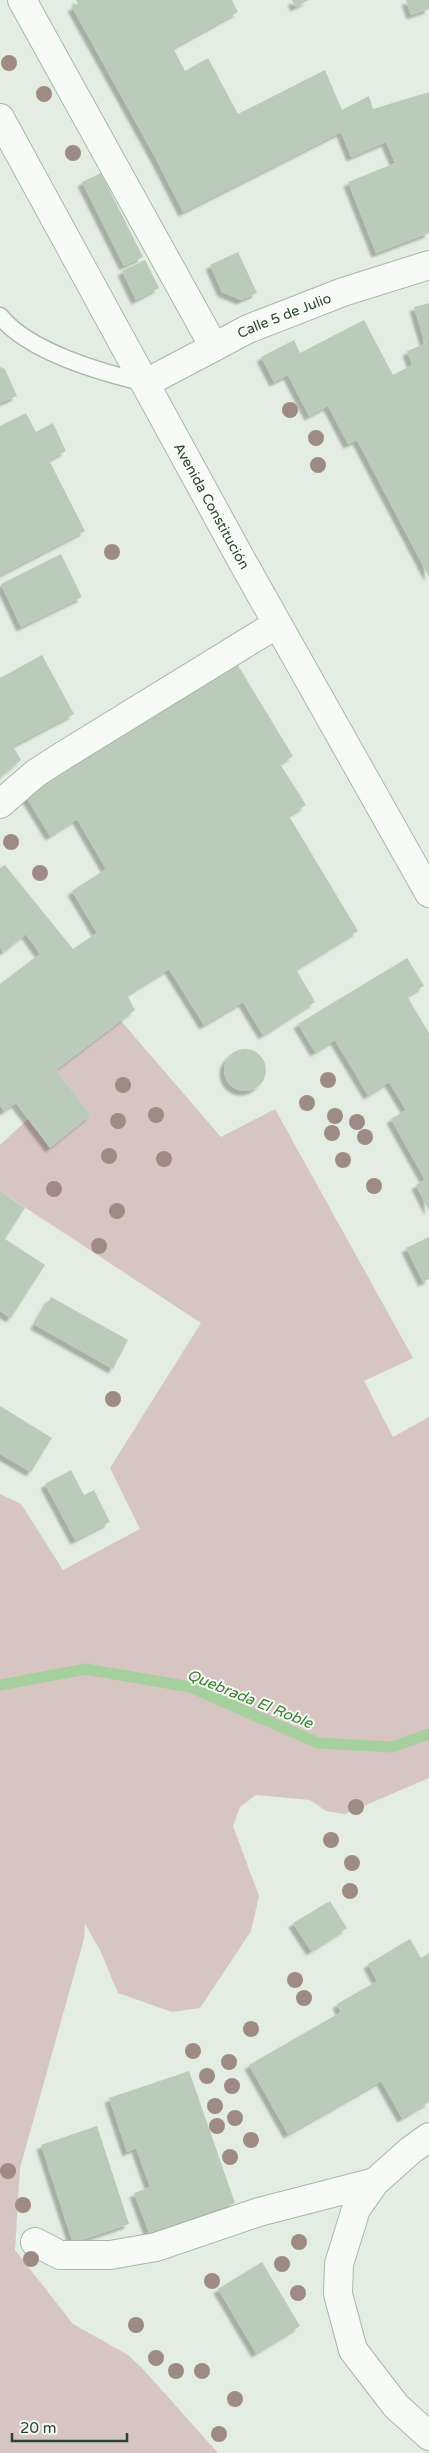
<svg xmlns="http://www.w3.org/2000/svg" width="429" height="2453" font-family="'Varela Round',sans-serif">
<style>
.green{fill:#d7c5c4}
.lines{fill:none;stroke-linecap:round;stroke-linejoin:round}
.stream{stroke:#a5cf9c;stroke-width:11}
.building{fill:#bbcbba;filter:url(#shadow)}
.service-casing{stroke:#a9b8a7;stroke-width:19}
.minor-casing{stroke:#a9b8a7;stroke-width:30}
.service{stroke:#f7faf7;stroke-width:16}
.minor{stroke:#f7faf7;stroke-width:28}
.tree{fill:#9e8b83}
.labels{text-anchor:middle;stroke-width:4;stroke-linejoin:round;paint-order:stroke}
.street-label{font-size:14px;fill:#2b4729;stroke:#f4f9f4}
.water-label{font-size:15px;font-style:italic;fill:#3b7f2f;stroke:#f4f9f4}
</style>
<defs>
<filter id="shadow"><feDropShadow dx="-4.5" dy="4.5" stdDeviation="1" flood-color="#0004"/></filter>
</defs>
<rect width="100%" height="100%" fill="#e4ede3"/>
<path class="green" d="M121,1021L221,1137L275,1109L413,1358L364,1381L393,1437L429,1417V1778L345,1814L326,1811L310,1800L256,1795L240,1807L233,1826L259,1896L251,1931L200,2008L172,2012L118,1993L100,1950L85,1924L84,1939L20,2168L15,2250L73,2324L128,2355L142,2368L218,2453H0V1494L21,1504L63,1570L140,1529L110,1468L201,1323L0,1191V1145L28,1119L50,1147L91,1115L56,1070Z"/>
<g class="lines">
<path class="stream" d="M0,1685L86,1669L190,1687L318,1743L392,1747L429,1734"/>
</g>
<g class="building">
<path d="M76,0H232L238,12L173,48L185,71L208,58L238,114L325,70L342,110L369,96L373,109L429,92V233L376,253L348,182L395,163L386,142L351,157L341,132L183,212L155,157L72,7L78,4Z"/>
<path d="M292,0H309L295,7Z"/>
<path d="M406,0H429V9L411,15Z"/>
<path d="M101,173L143,257L124,266L82,182Z"/>
<path d="M238,252L257,293L241,300L222,292L210,265Z"/>
<path d="M145,260L159,288L136,300L122,271Z"/>
<path d="M429,303V577L357,440L348,444L328,406L309,416L288,375L274,382L261,357L294,340L300,353L364,320L393,375L412,365L407,351L425,344L414,307Z"/>
<path d="M0,367L5,369L17,396L0,403Z"/>
<path d="M26,413L36,432L53,423L66,451L49,460L85,531L0,575V426Z"/>
<path d="M61,554L82,597L21,627L1,584Z"/>
<path d="M42,655L74,714L13,746L21,760L0,777V678Z"/>
<path d="M234,659L293,756L280,764L306,805L289,816L358,931L296,969L315,1002L263,1035L243,1002L204,1025L169,969L127,995L135,1010L56,1070L91,1115L50,1148L16,1103L4,1111L0,1105V984L40,954L26,934L3,952L0,947V868L5,865L73,949L97,933L72,891L106,869L77,819L50,836L23,792Z"/>
<path d="M407,958L424,986L407,996L429,1033V1211L416,1185L425,1180L391,1119L406,1110L389,1082L368,1095L335,1040L315,1052L298,1024Z"/>
<circle cx="245" cy="1070" r="21"/>
<path d="M0,1191L25,1208L5,1239L45,1265L11,1318L0,1311Z"/>
<path d="M429,1237V1279L423,1282L406,1248Z"/>
<path d="M51,1297L128,1340L113,1369L35,1325Z"/>
<path d="M0,1406L52,1438L31,1472L0,1454Z"/>
<path d="M71,1470L84,1495L94,1490L110,1522L75,1540L45,1484Z"/>
<path d="M330,1901L347,1928L311,1951L293,1923Z"/>
<path d="M410,1939L421,1958L429,1953V2102L402,2118L381,2081L288,2134L249,2065L341,2012L337,2004L377,1981L368,1964Z"/>
<path d="M189,2071L235,2203L149,2233L134,2193L150,2187L136,2148L127,2152L109,2098Z"/>
<path d="M97,2126L129,2224L73,2243L41,2145Z"/>
<path d="M262,2262L300,2326L256,2353L218,2289Z"/>
</g>
<g class="lines">
<g class="service-casing">
<path id="service" d="M0,316C29,352 103,373 146,383"/>
</g>
<g class="minor-casing">
<g id="minor">
<path d="M22,0L214,347"/>
<path id="s1" d="M0,118L242,561L429,893"/>
<path id="s2" d="M146,383L248,329L343,292L429,265"/>
<path d="M0,804L36,773L64,755L277,624"/>
<path d="M429,2137L411,2150L375,2182L356,2209L339,2264L338,2294L353,2350L396,2406L429,2436"/>
<path d="M35,2242L60,2255H110L156,2247L259,2212L375,2182"/>
</g>
</g>
<use href="#service" class="service"/>
<use href="#minor" class="minor"/>
</g>
<g class="tree">
<circle cx="9" cy="63" r="8"/>
<circle cx="44" cy="94" r="8"/>
<circle cx="73" cy="153" r="8"/>
<circle cx="290" cy="410" r="8"/>
<circle cx="316" cy="438" r="8"/>
<circle cx="318" cy="465" r="8"/>
<circle cx="112" cy="552" r="8"/>
<circle cx="11" cy="842" r="8"/>
<circle cx="40" cy="873" r="8"/>
<circle cx="328" cy="1080" r="8"/>
<circle cx="123" cy="1085" r="8"/>
<circle cx="307" cy="1103" r="8"/>
<circle cx="156" cy="1115" r="8"/>
<circle cx="335" cy="1116" r="8"/>
<circle cx="118" cy="1121" r="8"/>
<circle cx="357" cy="1122" r="8"/>
<circle cx="332" cy="1133" r="8"/>
<circle cx="365" cy="1137" r="8"/>
<circle cx="109" cy="1156" r="8"/>
<circle cx="164" cy="1159" r="8"/>
<circle cx="343" cy="1160" r="8"/>
<circle cx="374" cy="1186" r="8"/>
<circle cx="54" cy="1189" r="8"/>
<circle cx="117" cy="1211" r="8"/>
<circle cx="99" cy="1246" r="8"/>
<circle cx="113" cy="1399" r="8"/>
<circle cx="356" cy="1807" r="8"/>
<circle cx="331" cy="1840" r="8"/>
<circle cx="352" cy="1863" r="8"/>
<circle cx="350" cy="1891" r="8"/>
<circle cx="295" cy="1980" r="8"/>
<circle cx="304" cy="1998" r="8"/>
<circle cx="251" cy="2029" r="8"/>
<circle cx="193" cy="2051" r="8"/>
<circle cx="229" cy="2062" r="8"/>
<circle cx="207" cy="2076" r="8"/>
<circle cx="232" cy="2086" r="8"/>
<circle cx="215" cy="2106" r="8"/>
<circle cx="235" cy="2118" r="8"/>
<circle cx="217" cy="2126" r="8"/>
<circle cx="251" cy="2140" r="8"/>
<circle cx="230" cy="2157" r="8"/>
<circle cx="8" cy="2171" r="8"/>
<circle cx="23" cy="2205" r="8"/>
<circle cx="299" cy="2242" r="8"/>
<circle cx="31" cy="2259" r="8"/>
<circle cx="282" cy="2264" r="8"/>
<circle cx="212" cy="2281" r="8"/>
<circle cx="298" cy="2293" r="8"/>
<circle cx="136" cy="2325" r="8"/>
<circle cx="156" cy="2358" r="8"/>
<circle cx="176" cy="2371" r="8"/>
<circle cx="202" cy="2371" r="8"/>
<circle cx="235" cy="2399" r="8"/>
<circle cx="219" cy="2434" r="8"/>
</g>
<g class="labels">
<g class="street-label">
<text dy="5" stroke="none"><textPath href="#s2" startOffset="154">Calle 5 de Julio</textPath></text>
<text dy="5" stroke="none"><textPath href="#s1" startOffset="442">Avenida Constitución</textPath></text>
</g>
<g class="water-label">
<text transform="translate(250 1699) rotate(22)" y="5">Quebrada El Roble</text>
</g>
</g>
<path d="M12 2433v8h115v-8" fill="none" stroke="#2b4729" stroke-width="2.5"/>
<text x="20" y="2433" font-size="15" fill="#2b4729" stroke="#f4f9f4" stroke-width="4" paint-order="stroke">20 m</text>
</svg>
